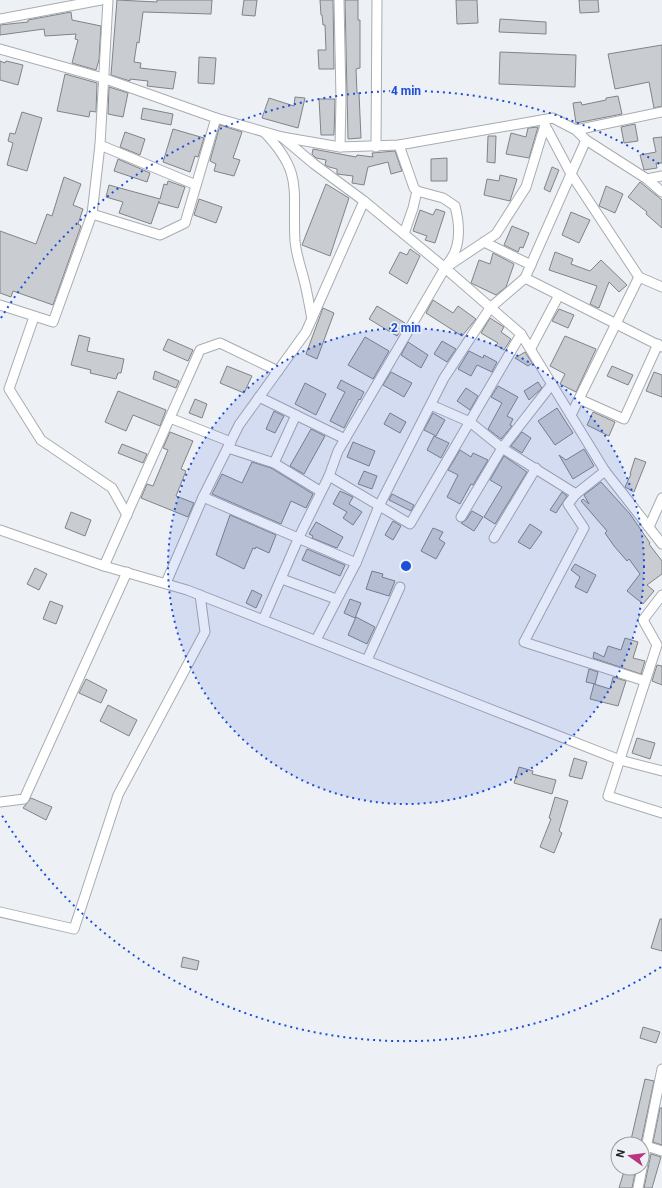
<svg xmlns="http://www.w3.org/2000/svg" width="662" height="1188" font-family="Roboto,sans-serif">
<style>
.building{fill:#c9cdd2;stroke:#808489}
.lines{fill:none;stroke-linecap:round;stroke-linejoin:round}
.minor-casing{stroke:#a8acb1;stroke-width:11}
.minor{stroke:#fff;stroke-width:9}
.ring{fill:none;stroke:#1d4ed8;stroke-width:2;stroke-dasharray:2 4}
.centre{fill:#1d4ed8;stroke:#edf1f6;stroke-width:2}
.ring-label{font-size:12px;text-anchor:middle;font-weight:bold;fill:#1d4ed8;stroke:#edf1f6;stroke-width:3.5;stroke-linejoin:round;paint-order:stroke}
</style>
<rect width="100%" height="100%" fill="#edf1f6"/>
<g class="building">
<path d="M117,0L157,2V0H212L211,14L143,12L139,43L137,42L134,62L141,63L140,68L176,72L173,89L147,86L148,81L130,79V81L111,75Z"/>
<path d="M244,0H257L255,16L242,15Z"/>
<path d="M320,0H333L334,69H319L318,50H326L325,25H323L322,15H321Z"/>
<path d="M345,0H358V20H360V68L356,69L357,93H359L361,138L348,139Z"/>
<path d="M456,0H477L478,23L457,24Z"/>
<path d="M579,0H598L599,12L580,13Z"/>
<path d="M71,12L72,20L101,26L99,60L96,70L72,63L78,40L75,39L76,34L45,36L44,29L0,35V25L28,22V20Z"/>
<path d="M500,19L546,22V34L499,32Z"/>
<path d="M662,45V106L654,108L649,82L615,89L608,54Z"/>
<path d="M500,52L576,55L575,87L499,84Z"/>
<path d="M199,57L216,58L214,84L198,83Z"/>
<path d="M0,61L5,63L6,61L23,65L18,85L0,80Z"/>
<path d="M65,74L97,83L96,112L90,111L89,117L57,111Z"/>
<path d="M109,87L128,93L123,117L108,114Z"/>
<path d="M618,96L622,114L576,123L573,103L581,102L582,105L606,100V98Z"/>
<path d="M295,97L305,98L298,128L262,118L269,98L294,106Z"/>
<path d="M319,99H335L334,135H321Z"/>
<path d="M143,108L173,114L171,125L141,119Z"/>
<path d="M22,112L42,118L27,171L7,165L13,143L8,141L10,133L15,134Z"/>
<path d="M635,124L638,141L624,143L621,127Z"/>
<path d="M220,125L242,132L233,158L240,160L234,176L214,171L216,164L210,161Z"/>
<path d="M538,127L529,158L506,154L511,133L526,137L528,128Z"/>
<path d="M173,129L204,138L198,157L195,156L190,172L163,162Z"/>
<path d="M125,132L145,139L140,155L120,147Z"/>
<path d="M488,136H496L495,163L487,162Z"/>
<path d="M662,137V163H656L657,168L644,170L640,155L656,152L653,138Z"/>
<path d="M313,149L356,157L357,155L373,157L372,153L395,151L402,171L391,174L388,162L368,167L364,185L352,183L353,176L337,174V169L329,167L325,165L326,160L316,158L312,154Z"/>
<path d="M447,158V181H431V159Z"/>
<path d="M118,159L150,173L147,182L114,171Z"/>
<path d="M552,167L559,170L550,192L544,189Z"/>
<path d="M500,175L517,179L510,201L484,195L487,179L499,181Z"/>
<path d="M64,177L81,184L73,205L83,209L78,224L81,226L53,305L13,291L11,297L0,293V231L36,244L47,214L52,216Z"/>
<path d="M168,181L185,187L178,208L159,203V201L151,224L119,213L123,202L106,197L109,185L160,199L164,184L167,185Z"/>
<path d="M640,182L662,200V228L646,214L647,212L628,197Z"/>
<path d="M326,184L349,198L330,256L302,245Z"/>
<path d="M606,186L623,194L615,213L599,206Z"/>
<path d="M199,199L222,207L216,223L194,215Z"/>
<path d="M436,209L445,212L435,243L425,240L427,236L413,231L420,210L433,215Z"/>
<path d="M571,212L590,220L579,243L562,235Z"/>
<path d="M512,226L529,233L523,248L520,247L518,252L504,245Z"/>
<path d="M410,249L420,256L407,284L389,273L400,252L407,255Z"/>
<path d="M555,252L573,259L571,264L590,271L601,260L627,285L619,292L609,282L599,308L596,307L590,304L597,286L549,270Z"/>
<path d="M493,253L514,264L506,287L496,295L471,283L479,260L490,264Z"/>
<path d="M433,300L453,313L458,306L476,319L462,336L426,313Z"/>
<path d="M377,306L405,323L397,336L369,319Z"/>
<path d="M323,308L334,313L317,359L306,354Z"/>
<path d="M559,309L574,315L568,328L552,321Z"/>
<path d="M490,318L504,327L501,332L511,339L504,350L496,345L498,343L481,333Z"/>
<path d="M79,335L90,338L87,351L124,359L121,373H118L116,379L90,373L91,370L71,365Z"/>
<path d="M565,336L596,349L576,392L560,384L565,374L550,366Z"/>
<path d="M365,337L389,351L373,379L348,365Z"/>
<path d="M168,339L193,350L188,361L163,350Z"/>
<path d="M442,341L456,349L447,362L434,354Z"/>
<path d="M408,342L428,355L421,368L401,355Z"/>
<path d="M469,351L483,358L484,355L497,362L492,372L477,365L471,376L458,369Z"/>
<path d="M525,352L532,363L528,366L515,358Z"/>
<path d="M227,366L252,376L244,393L220,383Z"/>
<path d="M612,366L633,375L628,385L607,376Z"/>
<path d="M155,371L179,381L176,388L153,379Z"/>
<path d="M391,372L412,383L404,397L383,385Z"/>
<path d="M654,372L662,375V397L646,391Z"/>
<path d="M341,380L364,392L360,400L359,399L344,428L330,421L345,392L337,388Z"/>
<path d="M538,382L542,388L529,400L524,391Z"/>
<path d="M305,383L326,394L316,415L295,404Z"/>
<path d="M498,386L518,397L507,416L513,419L510,425L512,426L501,439L488,429L502,403L491,397Z"/>
<path d="M466,388L478,396L470,410L457,401Z"/>
<path d="M118,391L166,410L160,426L133,415L126,431L105,422Z"/>
<path d="M195,399L207,404L202,418L189,413Z"/>
<path d="M557,408L573,433L555,445L538,421Z"/>
<path d="M274,411L284,416L275,433L266,429Z"/>
<path d="M593,412L615,422L609,436L587,425Z"/>
<path d="M390,413L406,422L400,433L384,424Z"/>
<path d="M433,413L445,420L436,436L424,430Z"/>
<path d="M311,429L325,436L304,474L290,466Z"/>
<path d="M170,432L193,441L181,469L186,471L176,496L194,503L188,517L141,498L147,484L153,486L168,450L163,448Z"/>
<path d="M522,432L531,438L522,453L511,446Z"/>
<path d="M434,436L449,443L441,458L427,450Z"/>
<path d="M353,442L375,451L369,466L347,457Z"/>
<path d="M122,444L147,454L143,463L118,453Z"/>
<path d="M584,449L594,466L573,479L559,455L566,460Z"/>
<path d="M460,450L471,457L473,453L488,460L473,485L471,484L460,504L447,497L458,475L448,470Z"/>
<path d="M504,456L527,472L495,524L484,517L502,487L490,480Z"/>
<path d="M635,458L646,462L634,492L625,487L631,474H630Z"/>
<path d="M252,462L271,468L313,494L306,508L291,501L281,524L212,494L222,474L242,483Z"/>
<path d="M364,471L377,476L372,489L358,484Z"/>
<path d="M601,482L630,514L650,543L649,544L662,561V574L647,585L654,591L643,604L627,591L640,574L629,559L627,561L614,546L605,533L607,531L581,501L583,499L589,504L584,495Z"/>
<path d="M340,491L353,497L349,504L362,512L353,525L343,518L347,512L333,504Z"/>
<path d="M562,492L567,496L556,513L550,510Z"/>
<path d="M392,494L414,505L411,511L389,500Z"/>
<path d="M472,511L483,517L474,531L461,523L466,520Z"/>
<path d="M71,512L91,520L85,536L65,528Z"/>
<path d="M230,515L276,535L269,553L256,547L255,549L253,548L244,569L216,555Z"/>
<path d="M393,521L401,526L393,540L385,535Z"/>
<path d="M316,522L343,537L337,548L312,538L313,536L309,534Z"/>
<path d="M530,524L542,532L530,549L518,542Z"/>
<path d="M433,528L443,532L439,539L445,543L436,559L421,551Z"/>
<path d="M307,549L345,565L340,576L302,560Z"/>
<path d="M575,564L596,575L587,593L575,587L580,577L571,570Z"/>
<path d="M35,568L47,574L39,590L27,584Z"/>
<path d="M372,571L383,574L382,577L395,581L389,596L366,589Z"/>
<path d="M252,590L262,595L256,608L246,603Z"/>
<path d="M350,599L361,603L355,618L344,613Z"/>
<path d="M50,601L63,606L56,624L43,619Z"/>
<path d="M356,617L375,627L367,644L348,635Z"/>
<path d="M625,638L638,642L633,658L645,661L641,674L593,658L594,652L604,657L608,646L621,650Z"/>
<path d="M657,665L662,666V685L652,681Z"/>
<path d="M589,669L598,672L595,684L586,682Z"/>
<path d="M613,677L626,681L618,706L590,699L594,684L610,689Z"/>
<path d="M86,679L107,690L101,703L79,693Z"/>
<path d="M108,705L137,720L129,736L100,721Z"/>
<path d="M637,738L655,743L650,759L632,753Z"/>
<path d="M574,758L587,762L582,779L569,776Z"/>
<path d="M519,767L533,771L532,774L556,780L552,794L514,783Z"/>
<path d="M555,797L568,801L559,831L562,833L554,853L540,847L551,819L549,818Z"/>
<path d="M31,798L52,807L46,820L23,808Z"/>
<path d="M660,919H662V951L651,948Z"/>
<path d="M183,957L199,961L197,970L181,967Z"/>
<path d="M643,1027L660,1032L656,1043L640,1038Z"/>
<path d="M645,1079L654,1081L641,1143L630,1144Z"/>
<path d="M660,1108H662V1145L653,1142Z"/>
<path d="M651,1154L661,1157L652,1188H644Z"/>
<path d="M625,1168H636L632,1188H619Z"/>
</g>
<g class="lines">
<g class="minor-casing">
<g id="minor">
<path d="M339,0L341,99L340,147"/>
<path d="M0,19L101,0"/>
<path d="M0,49L103,78L216,118L185,223L160,235L92,214L100,145L108,0"/>
<path d="M216,118L282,137L314,164L364,201L445,268L521,334L605,471L662,544"/>
<path d="M545,125L571,174L639,277"/>
<path d="M576,130L662,112"/>
<path d="M265,133C304,174 292,190 295,241C296,253 300,265 303,276C307,290 309,304 312,319"/>
<path d="M282,137L340,147L399,145L553,118L576,130L586,140L647,179L662,192"/>
<path d="M100,145L196,185"/>
<path d="M399,145L414,188L417,191L443,198L455,206C460,225 461,248 448,263"/>
<path d="M376,147L377,0"/>
<path d="M647,179L662,176"/>
<path d="M404,234L413,208L417,191"/>
<path d="M484,242L531,265"/>
<path d="M525,278L586,140"/>
<path d="M0,305L53,322L92,214"/>
<path d="M34,317L9,389L41,440L112,488L127,515"/>
<path d="M531,348L559,295"/>
<path d="M259,397L345,439"/>
<path d="M579,399L624,419L658,344"/>
<path d="M431,405L470,422L502,448L576,494L605,471"/>
<path d="M571,415L639,277L662,287"/>
<path d="M170,418L231,442"/>
<path d="M228,448L274,463L320,491"/>
<path d="M274,463L296,415"/>
<path d="M329,476L410,524L521,334"/>
<path d="M576,494L568,504L584,528L524,642L645,681"/>
<path d="M203,497L356,563"/>
<path d="M461,517L502,448L552,384"/>
<path d="M649,527L662,498"/>
<path d="M0,530L104,566L187,590L620,760L662,771"/>
<path d="M494,538L536,468"/>
<path d="M104,566L200,350L220,343L278,371"/>
<path d="M282,579L336,599"/>
<path d="M166,583L203,497L239,425L306,332L364,201"/>
<path d="M662,595L643,620L657,645L608,796L662,813"/>
<path d="M263,620L299,537L329,476L338,451L445,268L496,234L526,187L545,125L542,120"/>
<path d="M316,640L356,563L379,506L444,378L490,308L525,278L662,347"/>
<path d="M367,660L400,587"/>
<path d="M0,802L24,799L127,572"/>
<path d="M0,912L74,929L118,795L205,632L200,595"/>
<path d="M646,1146L662,1151"/>
<path d="M638,1188L662,1069"/>
</g>
</g>
<use href="#minor" class="minor"/>
</g>
<circle cx="406" cy="566" r="238" fill="#1d4ed8" fill-opacity=".12"/>
<g class="ring">
<circle cx="406" cy="566" r="238"/>
<path d="M661 967A475 475 0 0 1 1 814M1 318A475 475 0 0 1 661 165"/>
</g>
<circle cx="406" cy="566" r="6" class="centre"/>
<g class="ring-label">
<text x="406" y="95">4 min</text>
<text x="406" y="332">2 min</text>
</g>
<g transform="translate(630 1156) rotate(284)"><circle r="19" fill="#edf1f6" stroke="#9c9fa3"/>
<path d="M0-3L7 15L0 10L-7 15Z" fill="#b9377f"/>
<text y="-6" font-size="11" font-weight="bold" text-anchor="middle" fill="#232426">N</text>
</g>
</svg>
